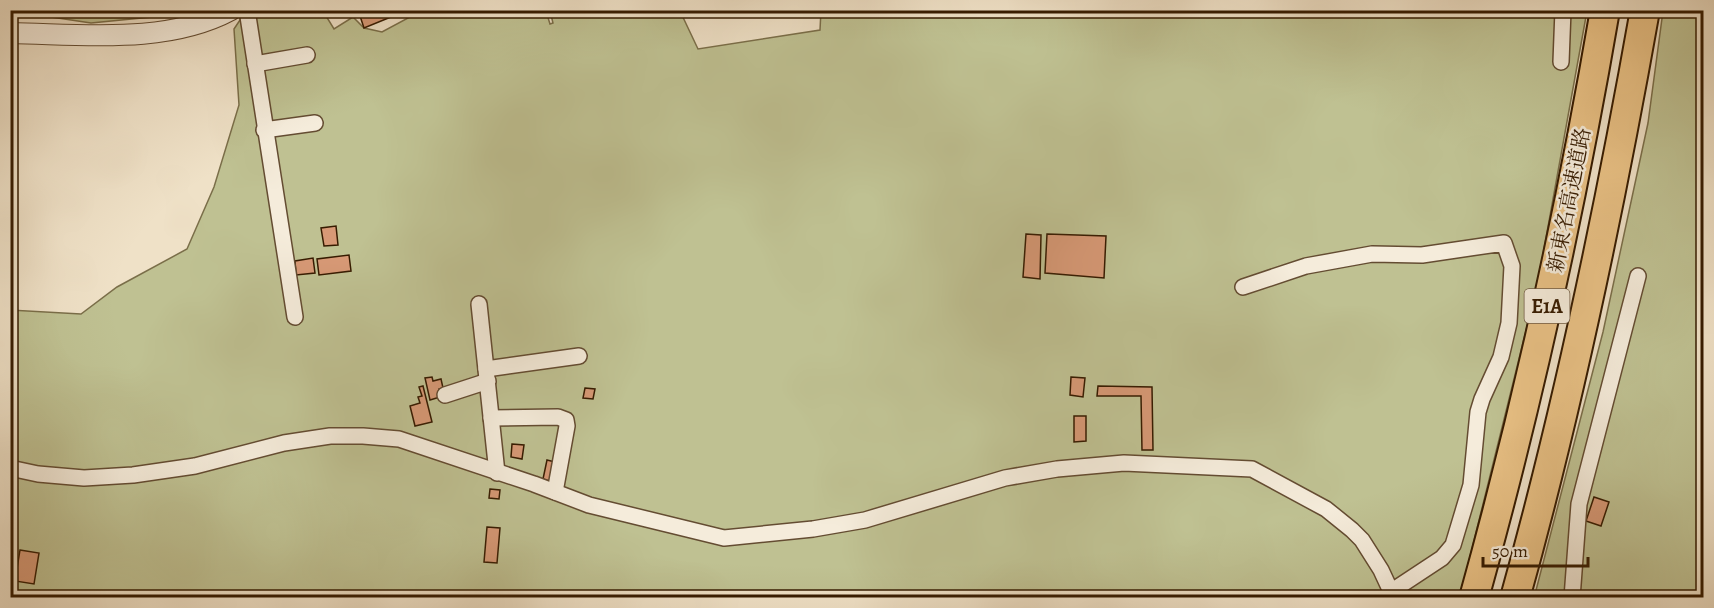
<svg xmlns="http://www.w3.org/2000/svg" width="1714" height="608" font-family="Alegreya,'Noto Serif JP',serif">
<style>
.green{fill:#bfc192;stroke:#7a6e49;stroke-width:1.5}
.building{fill:#d79976;stroke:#361b00;stroke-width:1.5}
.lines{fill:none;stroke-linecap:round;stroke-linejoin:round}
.minor-casing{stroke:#644c32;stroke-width:18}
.tertiary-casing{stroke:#644c32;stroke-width:22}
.motorway-casing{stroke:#361b00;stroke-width:32}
.minor{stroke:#f5ecdb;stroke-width:15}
.tertiary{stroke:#f5ecdb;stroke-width:20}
.motorway{stroke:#e8c084;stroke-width:28}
.labels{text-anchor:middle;stroke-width:5;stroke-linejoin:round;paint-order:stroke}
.shield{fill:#f5ecdb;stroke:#6f5a42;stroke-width:1.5}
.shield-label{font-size:20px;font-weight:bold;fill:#361b00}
.street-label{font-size:21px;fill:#361b00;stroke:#f5ecdb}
</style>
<rect width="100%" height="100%" fill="#efe1c7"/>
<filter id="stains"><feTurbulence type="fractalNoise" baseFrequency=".00333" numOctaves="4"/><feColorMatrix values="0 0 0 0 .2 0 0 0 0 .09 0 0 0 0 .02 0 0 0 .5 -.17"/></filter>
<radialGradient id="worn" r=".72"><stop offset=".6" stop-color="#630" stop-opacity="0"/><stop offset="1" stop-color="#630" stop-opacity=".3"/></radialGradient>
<g class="green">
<path d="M821,10L1587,11L1538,282L1460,597H11L10,310L81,314L117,287L187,249L214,187L239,105L234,29L246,11H323L334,29L353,17L364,28L382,32L421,11H468L472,15L490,11H546L550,24L553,23L550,11H680L698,49L820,30Z"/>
<path d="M191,11L192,13L91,23L11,11Z"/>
<path d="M1663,11H1703V597L1534,598L1603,332L1648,123Z"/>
</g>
<g class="building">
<path d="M358,10H408L364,28Z"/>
<path d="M336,226L338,245L324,246L321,228Z"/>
<path d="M1026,234L1041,235L1040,279L1023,277Z"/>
<path d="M1047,234L1106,236L1104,278L1045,273Z"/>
<path d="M349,255L351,271L319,275L317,259Z"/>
<path d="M313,258L315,273L296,275L295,261Z"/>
<path d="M432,377L433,381L441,379L443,388L439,389L440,397L430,400L425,378Z"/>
<path d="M1071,377L1085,378L1083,397L1070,395Z"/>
<path d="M423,386L432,422L415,426L410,406L420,403L418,397L422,396L419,387Z"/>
<path d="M1098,386L1152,387L1153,450H1142L1141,396H1097Z"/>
<path d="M585,388L595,389L593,399L583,398Z"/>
<path d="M1074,416H1086V441L1074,442Z"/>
<path d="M512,444L524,445L522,459L511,457Z"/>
<path d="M547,460L555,462L552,476L549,481L543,479Z"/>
<path d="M490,489L500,490L499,499L489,498Z"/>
<path d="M1594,497L1609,502L1601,526L1586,521Z"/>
<path d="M487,527L500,528L497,563L484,562Z"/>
<path d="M20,550L39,553L34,584L15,581Z"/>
</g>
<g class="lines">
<g class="minor-casing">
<g id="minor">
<path d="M247,10L295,317"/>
<path d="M1561,62L1563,10"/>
<path d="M255,64L307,55"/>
<path d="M264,130L315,123"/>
<path d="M1243,287L1306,266L1372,254L1422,255L1504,243L1512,266L1509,323L1501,357L1482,399L1478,412L1471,485L1453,545L1442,558L1392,591"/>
<path d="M479,304L497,473"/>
<path d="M486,369L579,356"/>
<path d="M445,395L488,381"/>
<path d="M491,418L558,417L566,420L567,426L555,492"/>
<path d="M10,468L38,474L84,478L133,475L195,466L284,443L330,436H363L399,439L534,484L589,505L724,538L813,529L865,520L1005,478L1057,469L1124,463L1252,469L1326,509L1352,530L1362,540L1381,570L1394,598"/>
<path d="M1572,598L1579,504L1638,276"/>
</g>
</g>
<g class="tertiary-casing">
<path id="tertiary" d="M10,33C82,34 166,45 231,10"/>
</g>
<g class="motorway-casing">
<g id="motorway">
<path d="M1474,598C1528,404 1571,208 1605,10"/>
<path d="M1515,598C1569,405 1610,207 1645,10"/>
</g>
</g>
<use href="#minor" class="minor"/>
<use href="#tertiary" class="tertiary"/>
<use href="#motorway" class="motorway"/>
</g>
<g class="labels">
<rect class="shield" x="1524.5" y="289" width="45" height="34" rx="4.5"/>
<g class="shield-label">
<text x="1547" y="313">E1A</text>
</g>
<g class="street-label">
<text transform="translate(1569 200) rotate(-79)" y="7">新東名高速道路</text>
</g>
</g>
<rect width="1714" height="608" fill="none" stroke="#efe1c7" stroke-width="36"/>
<rect x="12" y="12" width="1690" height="584" fill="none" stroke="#361b00" stroke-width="3"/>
<rect x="18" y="18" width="1678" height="572" fill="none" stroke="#361b00" stroke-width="1.5"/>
<path d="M1483 557v9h105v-9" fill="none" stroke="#361b00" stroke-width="3"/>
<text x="1492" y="557" font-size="18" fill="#361b00" stroke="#f5ecdb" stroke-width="4.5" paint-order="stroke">50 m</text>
<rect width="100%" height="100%" filter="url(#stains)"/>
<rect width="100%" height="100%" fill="url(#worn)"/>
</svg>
